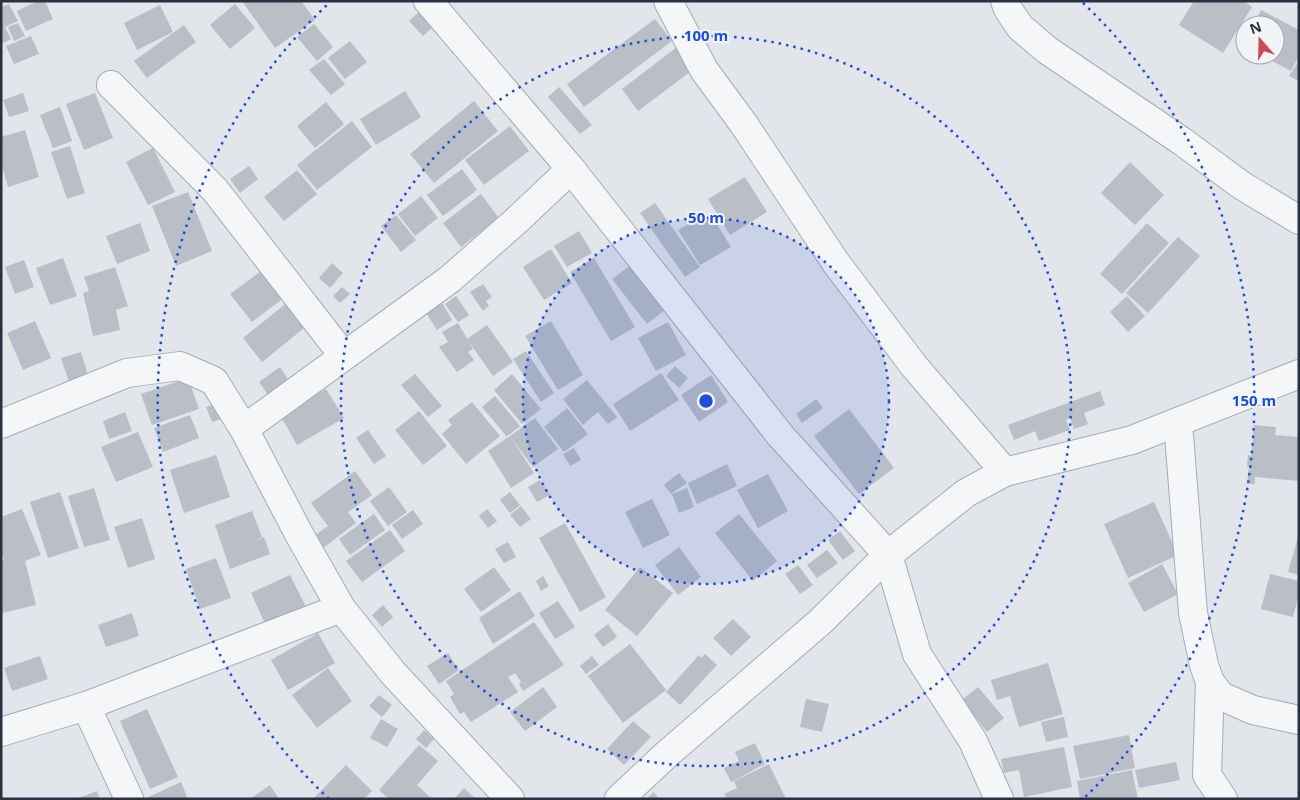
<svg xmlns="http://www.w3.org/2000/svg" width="1300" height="800" font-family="'Open Sans',sans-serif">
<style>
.building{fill:#b9bec7}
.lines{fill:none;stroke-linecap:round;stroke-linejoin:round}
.minor-casing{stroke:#a7abb4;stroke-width:30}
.minor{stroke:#f5f6f8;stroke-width:28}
.ring{fill:none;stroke:#1d4ed8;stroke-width:2.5;stroke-dasharray:2.5 5}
.centre{fill:#1d4ed8;stroke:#f2f4f7;stroke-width:2.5}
.ring-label{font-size:15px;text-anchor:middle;font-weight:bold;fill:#1d4ed8;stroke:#f2f4f7;stroke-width:4;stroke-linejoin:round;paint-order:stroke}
</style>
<rect width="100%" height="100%" fill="#e2e5ea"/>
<g class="building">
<path d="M38,1H45L53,19L26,31L17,11Z"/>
<path d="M242,1H301L315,20L275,48Z"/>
<path d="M1194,1H1244L1252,7L1223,53L1179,25Z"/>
<path d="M9,4L18,21L5,27L11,39L1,44V7Z"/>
<path d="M235,4L255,28L230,49L210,25Z"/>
<path d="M160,5L173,32L137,50L124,23Z"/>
<path d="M1261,10L1299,30V56L1291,71L1261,55H1275V25H1253Z"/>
<path d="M420,11L434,26L423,36L409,21Z"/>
<path d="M655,19L672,41L584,107L567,84Z"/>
<path d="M18,23L25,36L14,41L8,27Z"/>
<path d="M314,24L333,47L317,61L297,37Z"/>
<path d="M184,25L196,42L147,78L134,61Z"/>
<path d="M31,36L39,54L14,64L6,46Z"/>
<path d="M350,41L367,62L345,79L328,58Z"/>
<path d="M677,47L694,69L638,111L622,89Z"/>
<path d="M324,59L345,84L331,95L309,70Z"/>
<path d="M1299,61V81L1289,76Z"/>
<path d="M559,87L592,125L580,134L548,97Z"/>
<path d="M405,91L421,117L376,145L360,119Z"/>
<path d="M23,93L29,111L9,117L3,100Z"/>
<path d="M95,93L113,138L84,150L66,104Z"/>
<path d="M474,101L498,131L434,183L410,154Z"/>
<path d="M326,102L344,124L315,148L297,126Z"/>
<path d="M60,107L72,141L53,148L40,115Z"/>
<path d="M352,121L372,147L317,190L297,165Z"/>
<path d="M510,126L529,151L484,185L465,160Z"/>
<path d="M25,130L39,177L8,187L1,163V137Z"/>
<path d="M70,146L85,193L67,199L51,152Z"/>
<path d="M153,148L175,192L148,205L126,162Z"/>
<path d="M1130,162L1164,195L1135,225L1101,193Z"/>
<path d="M249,166L258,179L240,193L230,179Z"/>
<path d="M462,169L477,190L443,216L427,195Z"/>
<path d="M297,170L317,194L284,221L264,197Z"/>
<path d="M745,177L767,212L730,235L708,199Z"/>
<path d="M188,192L212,251L176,266L152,206Z"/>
<path d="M481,194L499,218L461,247L443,223Z"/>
<path d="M421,196L438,218L415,236L398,214Z"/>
<path d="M655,203L700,267L685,277L640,213Z"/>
<path d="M396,215L416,240L401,252L381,226Z"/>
<path d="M712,216L731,247L700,265L678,230L698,218L701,223Z"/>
<path d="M140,223L150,251L117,264L106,236Z"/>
<path d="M1147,223L1169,243L1122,294L1100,274Z"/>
<path d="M579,231L592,253L567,267L554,246Z"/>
<path d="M1178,237L1200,256L1148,313L1126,293Z"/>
<path d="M551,249L572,283L544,300L523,267Z"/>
<path d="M63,258L77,296L50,305L36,268Z"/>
<path d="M594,258L635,327L611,341L570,272Z"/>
<path d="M24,260L34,287L15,294L5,267Z"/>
<path d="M635,262L670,306L647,324L612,279Z"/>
<path d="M332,263L343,273L330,288L319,278Z"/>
<path d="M115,267L128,306L116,310L120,330L93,336L83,293L89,291L84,277Z"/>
<path d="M264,269L285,297L252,322L230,294Z"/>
<path d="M483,284L492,297L486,301L489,306L483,311L470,292Z"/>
<path d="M342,287L350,294L340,303L333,296Z"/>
<path d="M456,296L469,315L458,322L445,304Z"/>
<path d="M1127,296L1145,316L1128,332L1110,312Z"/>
<path d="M289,301L308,325L262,362L243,338Z"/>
<path d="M441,301L452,320L437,330L425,311Z"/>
<path d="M35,321L51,358L23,370L7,333Z"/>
<path d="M551,321L583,375L558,390L525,336Z"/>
<path d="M668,322L686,355L656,371L638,338Z"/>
<path d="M458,323L473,349L468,352L474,360L457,372L439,347L448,342L442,332Z"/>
<path d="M487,325L513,362L493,376L467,339Z"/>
<path d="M526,351L554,393L541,402L513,359Z"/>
<path d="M81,352L89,379L70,385L61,358Z"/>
<path d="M675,366L688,378L679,388L666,376Z"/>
<path d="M280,367L289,381L268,395L259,382Z"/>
<path d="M661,373L679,400L630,431L613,404Z"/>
<path d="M415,374L442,406L428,417L401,385Z"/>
<path d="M512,374L541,409L522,424L494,390Z"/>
<path d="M711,375L728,402L699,422L681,395Z"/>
<path d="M188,378L199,409L152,425L141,394Z"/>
<path d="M587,380L617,417L608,424L598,412L583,425L563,399Z"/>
<path d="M326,389L344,418L297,445L280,415Z"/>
<path d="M1100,391L1105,405L1084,413L1088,424L1074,429L1070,418L1066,420L1070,430L1039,441L1035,431L1014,440L1008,425Z"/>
<path d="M495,396L520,426L509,435L508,434L507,437L482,407Z"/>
<path d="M816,399L823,408L802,423L796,414Z"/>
<path d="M221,401L227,417L212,422L206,407Z"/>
<path d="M472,402L500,436L466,464L442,434L452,425L448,420Z"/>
<path d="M567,408L588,434L564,452L544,427Z"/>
<path d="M849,409L894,468L859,494L814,436Z"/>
<path d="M419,411L447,446L423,465L395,430Z"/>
<path d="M125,412L132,431L109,439L103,421Z"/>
<path d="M190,415L199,438L163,452L154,428Z"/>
<path d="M535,418L558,449L533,467L510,436Z"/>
<path d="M1254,425L1276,427L1275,435L1299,437V481L1255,477V484H1247L1249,467H1247L1248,455L1251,456Z"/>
<path d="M368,430L386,456L374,464L356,438Z"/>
<path d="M138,432L153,467L116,482L101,447Z"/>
<path d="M510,436L534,473L511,488L488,451Z"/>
<path d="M574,448L581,460L570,466L563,454Z"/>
<path d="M216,455L230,497L184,513L170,470Z"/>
<path d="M727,464L737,486L697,504L688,483Z"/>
<path d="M355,471L372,495L348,512L356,523L323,548L314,536L328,526L311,503Z"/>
<path d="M679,473L687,483L671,494L664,485Z"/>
<path d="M768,474L788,511L758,528L737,490Z"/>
<path d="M540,480L550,495L537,502L528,487Z"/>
<path d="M389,487L407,512L388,526L370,501Z"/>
<path d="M94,488L110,540L84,547L68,496Z"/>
<path d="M687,488L694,507L679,513L672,494Z"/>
<path d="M60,492L79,548L48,558L30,502Z"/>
<path d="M510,492L520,505L510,513L500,500Z"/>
<path d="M652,499L670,535L643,548L625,512Z"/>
<path d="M1154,502L1178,555L1128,578L1104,524Z"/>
<path d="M521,506L531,519L520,527L510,515Z"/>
<path d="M22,509L41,555L25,561L36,605L2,613L1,561L4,560L1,554V517Z"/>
<path d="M487,509L497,521L488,528L479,516Z"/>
<path d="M413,510L423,524L402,539L392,525Z"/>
<path d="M252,511L262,537L252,542L264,537L270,554L230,569L215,525Z"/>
<path d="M374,514L385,530L350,555L339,539Z"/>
<path d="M739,514L777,561L753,581L715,533Z"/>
<path d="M142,518L155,559L128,568L114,527Z"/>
<path d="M565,523L606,597L580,612L539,538Z"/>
<path d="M390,530L405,551L362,582L346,561Z"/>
<path d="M840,531L855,551L843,560L828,540Z"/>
<path d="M1299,534V575L1288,572Z"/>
<path d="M508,542L516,557L504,563L495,549Z"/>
<path d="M679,547L701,577L678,595L655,565Z"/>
<path d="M827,550L838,563L817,578L807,565Z"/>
<path d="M216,558L231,598L200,609L186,569Z"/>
<path d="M1162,564L1178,594L1144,612L1128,583Z"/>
<path d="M798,565L813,585L800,594L785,574Z"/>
<path d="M494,567L511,590L481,612L464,589Z"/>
<path d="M640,567L673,593L637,636L605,610Z"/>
<path d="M1270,574L1299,581V594L1293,617L1261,609Z"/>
<path d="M290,575L307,609L267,628L251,593Z"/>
<path d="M543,576L549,586L541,591L536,581Z"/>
<path d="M520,591L535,616L493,644L479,618Z"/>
<path d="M558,601L575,627L555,639L539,613Z"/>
<path d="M383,605L393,617L382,627L372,615Z"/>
<path d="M132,613L139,636L106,647L98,625Z"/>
<path d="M733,619L751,637L731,656L713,638Z"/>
<path d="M534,622L564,665L523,691L519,684L521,682L515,673L508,677L518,692L471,722L464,712L460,714L450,697L454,694L446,681Z"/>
<path d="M608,624L617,637L603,647L594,635Z"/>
<path d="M318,633L335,663L288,690L271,660Z"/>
<path d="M630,644L666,690L623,723L588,676Z"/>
<path d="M448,653L459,670L439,684L427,666Z"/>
<path d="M705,654L717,665L680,705L666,692L699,655L701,658Z"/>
<path d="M40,656L48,679L12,691L4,668Z"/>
<path d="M592,656L599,665L586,674L580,666Z"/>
<path d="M1048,663L1063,714L1019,727L1010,696L997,700L991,680Z"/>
<path d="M328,668L352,701L317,728L292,695Z"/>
<path d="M543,687L557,707L525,731L510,712Z"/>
<path d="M978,687L1004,718L987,732L962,700Z"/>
<path d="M379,695L392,705L382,717L369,706Z"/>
<path d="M806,699L829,704L822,732L800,727Z"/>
<path d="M147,709L178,777L150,789L120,721Z"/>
<path d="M1064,717L1068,737L1046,742L1041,722Z"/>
<path d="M381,719L398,729L387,747L370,738Z"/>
<path d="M633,721L651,737L624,765L607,749Z"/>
<path d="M424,730L434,739L426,748L416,739Z"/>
<path d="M1129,735L1135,768L1080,779L1073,746Z"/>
<path d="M755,743L765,764L731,782L724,768L739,761L735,752Z"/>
<path d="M419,745L438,761L417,785L432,799H389L379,790Z"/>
<path d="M1064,747L1072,787L1024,797L1019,770L1004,773L1001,759Z"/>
<path d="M1176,762L1180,780L1139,788L1135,770Z"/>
<path d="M769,764L786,799H727L724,794L737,788L734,781Z"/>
<path d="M346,765L372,791L364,799H313Z"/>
<path d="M1132,770L1138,799H1080L1077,781Z"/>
<path d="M181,782L188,799H144Z"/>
<path d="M270,785L279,799H250Z"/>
<path d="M464,788L476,799H454Z"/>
<path d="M97,791L100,799H76Z"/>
<path d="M654,792L659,799H646Z"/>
</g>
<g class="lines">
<g class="minor-casing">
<g id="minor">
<path d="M428,1L571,169L780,435L888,555L917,654L973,741L999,799"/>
<path d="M668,1L704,70L743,123L836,263L914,366L1005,472"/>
<path d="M1005,1L1008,9L1020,27L1047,50L1183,142L1241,185L1299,220"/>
<path d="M111,85L215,190L343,355"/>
<path d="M1178,422L1193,613L1204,665L1210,682L1221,696L1253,710L1299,720"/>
<path d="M1,424L127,373L180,366L214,381L244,429L299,534L341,608L393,673L510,799"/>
<path d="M244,429L450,279L516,221L571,169"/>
<path d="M1210,682L1207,775L1223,799"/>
<path d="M86,706L129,799"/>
<path d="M1,732L86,706L341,608"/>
<path d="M619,799L667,754L820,622L888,555L966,493L1005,472L1132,440L1299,374"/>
</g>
</g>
<use href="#minor" class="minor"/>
</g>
<circle cx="706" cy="401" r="183" fill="#1d4ed8" fill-opacity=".12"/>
<g class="ring">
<circle cx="706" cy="401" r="183"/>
<circle cx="706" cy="401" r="365"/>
<path d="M329 799A548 548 0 0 1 329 3M1083 3A548 548 0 0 1 1083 799"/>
</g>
<circle cx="706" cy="401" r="8" class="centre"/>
<g class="ring-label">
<text x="706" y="41">100 m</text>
<text x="706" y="223">50 m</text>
<text x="1254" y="406">150 m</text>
</g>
<rect width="1300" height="800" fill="none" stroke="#2a3142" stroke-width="5"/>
<g transform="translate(1260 40) rotate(340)"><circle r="24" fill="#f2f4f7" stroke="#a2a6af"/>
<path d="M0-4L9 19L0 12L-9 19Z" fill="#cc4a56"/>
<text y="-8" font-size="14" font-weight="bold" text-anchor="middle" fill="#2a3142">N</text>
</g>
</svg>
